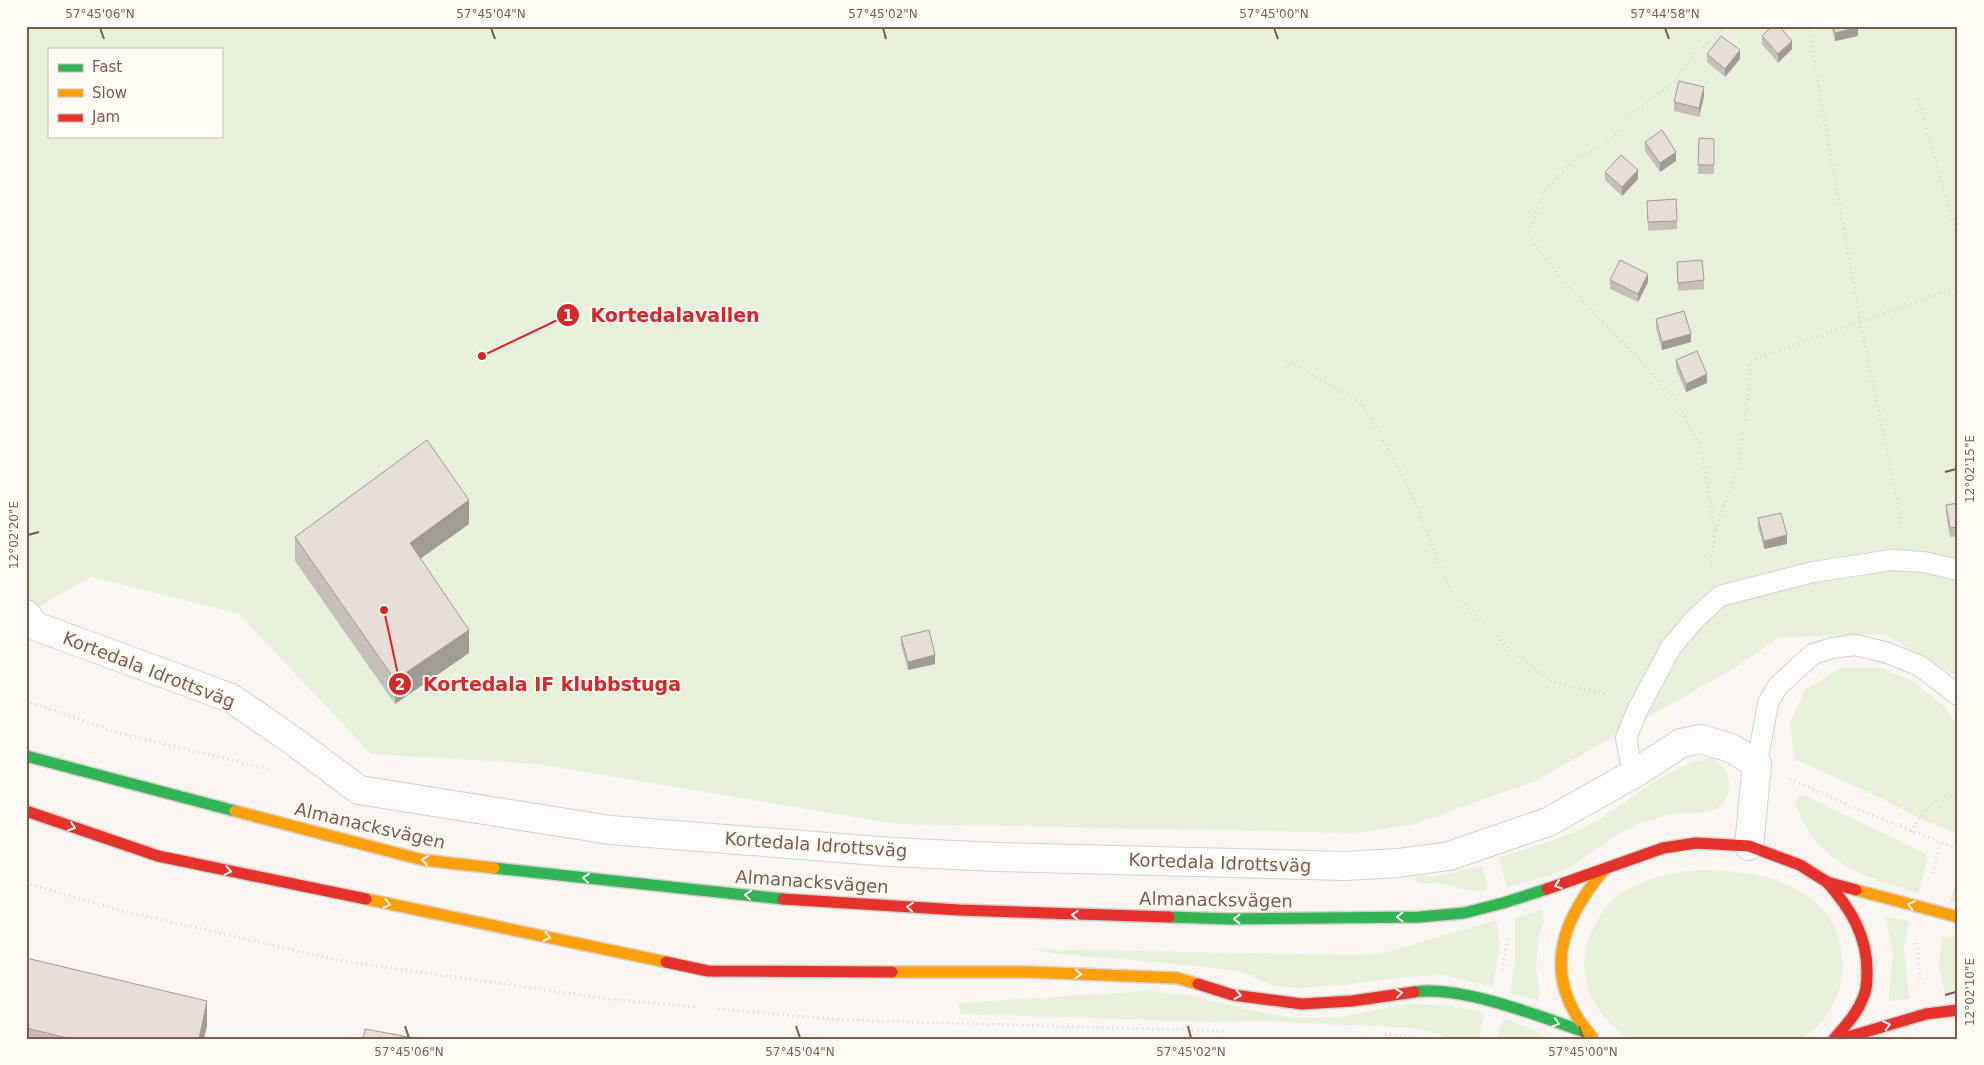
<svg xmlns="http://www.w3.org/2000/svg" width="1984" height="1065" font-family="'DejaVu Sans',sans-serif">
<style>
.green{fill:#e7f0db;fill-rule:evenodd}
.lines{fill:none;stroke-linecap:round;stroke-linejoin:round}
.lane-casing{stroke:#d7d1cb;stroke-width:22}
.street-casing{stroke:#d7d1cb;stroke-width:30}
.fast-casing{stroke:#d9d2cb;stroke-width:14}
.slow-casing{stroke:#d9d2cb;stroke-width:14}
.jam-casing{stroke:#d9d2cb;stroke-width:14}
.path{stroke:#dcd5d0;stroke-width:3;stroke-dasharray:1 4;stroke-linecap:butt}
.lane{stroke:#fefefd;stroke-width:20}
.street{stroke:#fefefd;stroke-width:28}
.fast{stroke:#30b455;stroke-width:11}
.slow{stroke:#ff9f0a;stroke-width:11}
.jam{stroke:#e5322d;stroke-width:11}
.wall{fill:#c6bfb9}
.shaded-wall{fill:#a19b96}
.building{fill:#e6ded7;stroke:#a19b96}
.oneway{stroke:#fffaf3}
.ticks{fill:none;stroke:#7a5c4d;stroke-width:2}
.labels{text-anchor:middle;stroke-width:4;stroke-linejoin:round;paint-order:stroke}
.street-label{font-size:18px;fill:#7a5c4d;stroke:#fffaf3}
.leader{fill:none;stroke:#d62828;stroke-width:2}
.callout-dot{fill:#d62828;stroke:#fffaf3;stroke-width:2}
.mark-label{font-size:15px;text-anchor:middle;font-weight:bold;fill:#fff}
.callout-label{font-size:19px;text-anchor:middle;font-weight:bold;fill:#d62828;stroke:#fffaf3;stroke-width:4;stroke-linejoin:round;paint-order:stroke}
.neatline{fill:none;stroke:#7a5c4d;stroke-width:2}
.ticks-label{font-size:12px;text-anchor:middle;fill:#7a5c4d}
</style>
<rect width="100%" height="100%" fill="#f9f5f0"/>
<g class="green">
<path d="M26,26H1958V677L1884,634L1780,637L1731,670L1537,780L1415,824L1357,833L897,824L538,764L371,754L239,614L91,577L26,614ZM49,49H221V136H49Z"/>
<path d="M1840,668H1880L1913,681L1945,707L1958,726V834L1925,821L1877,796L1794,759L1790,723L1805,690Z"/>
<path d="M1711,758C1729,766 1736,789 1721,805C1710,816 1687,811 1673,814C1665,815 1656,819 1647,821C1616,831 1599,849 1572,866C1559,874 1524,882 1507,888L1499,858C1527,848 1558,840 1585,827C1628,806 1664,765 1711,758Z"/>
<path d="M1803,795L1925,853L1928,858L1918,893C1864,877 1814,862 1795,802L1799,796Z"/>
<path d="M1482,866L1488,888L1485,891L1475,892L1444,884L1418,883L1415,880L1417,876H1436Z"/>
<path d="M1699,870C1734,870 1776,874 1806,895C1858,929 1854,1009 1800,1039H1628C1589,1011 1571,967 1596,923C1602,912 1609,901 1620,894C1643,879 1672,872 1699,870Z"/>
<path d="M1958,876V902L1950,901Z"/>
<path d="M1541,909L1544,920L1539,934L1536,969L1540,994L1538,1001L1510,993L1515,962V918Z"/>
<path d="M1885,916L1909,922L1904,948L1909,999L1889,1001L1893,952Z"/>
<path d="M1496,920L1500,944L1493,987L1442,975L1406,977L1344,985L1299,988L1273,986L1243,972L1189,965L1056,954L1032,949L1358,955L1388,952Z"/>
<path d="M1942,936L1958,937V994L1945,995L1939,964Z"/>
<path d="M1149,991L1193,996L1263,1013L1298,1018L1341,1017L1407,1004L1438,1005L1477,1010L1484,1015L1478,1039H1455L1415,1028L1260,1021L1213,1022L961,1014L958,1003Z"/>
<path d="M1504,1019L1532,1029L1548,1039H1498L1499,1029Z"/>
</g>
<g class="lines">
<g class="lane-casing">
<g id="lane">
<path d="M1757,764L1768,703L1778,686L1813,654L1832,648L1855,645L1885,652L1920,666L1958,695"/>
<path d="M1637,772L1630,759L1626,738L1637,711L1671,647L1696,618L1720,596L1813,572L1891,560L1924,562L1958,570"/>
</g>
</g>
<g class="street-casing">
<path id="street" d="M26,614L35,626L231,698L292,740L359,790L610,830L891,852L997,857L1345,866L1398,863L1449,856L1548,822L1637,772L1681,743L1701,739L1731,748L1757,764L1749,846"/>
</g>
<g class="fast-casing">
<g id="fast">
<path d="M26,756L235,811"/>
<path d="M494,868L783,899"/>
<path d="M1169,917L1232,919L1419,917L1464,913L1503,903L1547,889"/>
<path d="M1414,992C1462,985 1541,1017 1588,1033"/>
</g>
</g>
<g class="slow-casing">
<g id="slow">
<path d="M235,811L423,860L494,868"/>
<path d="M1856,890L1958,917"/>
<path d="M366,899L666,962"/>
<path d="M892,972H1029L1177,978L1198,984"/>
<path d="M1592,1037C1587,1030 1580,1023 1576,1015C1544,961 1568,913 1604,870"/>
</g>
</g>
<g class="jam-casing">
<g id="jam">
<path d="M26,811L158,856L366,899"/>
<path d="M1827,882C1850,908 1867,935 1867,971C1867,981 1867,990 1863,998C1857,1014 1845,1026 1834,1039"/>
<path d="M1547,889L1663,848L1696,843L1749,846L1800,865L1827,882L1856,890"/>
<path d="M783,899L959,910L1169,917"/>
<path d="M666,962L708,971L892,972"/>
<path d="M1198,984L1233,995L1302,1004L1352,1001L1414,992"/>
<path d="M1841,1039L1926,1014L1958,1010"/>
</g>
</g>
<g class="path">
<path d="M1810,26L1815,66L1860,321L1900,512V530"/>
<path d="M1918,99L1958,238"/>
<path d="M1286,360L1362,403L1409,488L1449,589L1504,644L1552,682L1609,695"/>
<path d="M1715,530L1738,469L1749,391L1750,361L1958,287"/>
<path d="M1711,567L1715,530L1701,447L1676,401L1641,361L1565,283L1528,236L1543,193L1574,160L1607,143L1631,114L1673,83L1696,53L1727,26"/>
<path d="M26,701L119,733L268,769"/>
<path d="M1790,779L1852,807L1958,849"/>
<path d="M1911,832C1924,808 1931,800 1958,794"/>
<path d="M1933,873L1940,843"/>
<path d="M26,883L119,910L342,961L609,999L695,1007"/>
<path d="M1917,943L1920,979"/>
<path d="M1503,970L1507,939"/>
<path d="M718,1009L842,1020L1224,1031"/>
<path d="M1385,1034L1424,1039"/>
</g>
<use href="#lane" class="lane"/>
<use href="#street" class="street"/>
<use href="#fast" class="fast"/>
<use href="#slow" class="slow"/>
<use href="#jam" class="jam"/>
</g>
<g class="wall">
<path d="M1831,26H1858V36L1835,41Z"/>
<path d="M1762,36L1792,49L1778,63L1762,44Z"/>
<path d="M1707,54L1740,59L1725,77L1707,62Z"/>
<path d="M1704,96L1699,117L1674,111V102Z"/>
<path d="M1699,138L1714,139V174H1698Z"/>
<path d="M1645,142L1676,161L1660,172L1645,151Z"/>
<path d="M1605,172L1638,179L1622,196L1605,180Z"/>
<path d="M1647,201L1677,221V229L1648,231Z"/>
<path d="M1677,262L1704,280V289L1678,291Z"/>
<path d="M1610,280L1648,282L1638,302L1610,289Z"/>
<path d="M1656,319L1691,342L1662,350L1656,328Z"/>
<path d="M1676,360L1707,383L1686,392L1676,369Z"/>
<path d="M1958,503V536L1950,537L1946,514V505Z"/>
<path d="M1758,518L1787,544L1764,549L1758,527Z"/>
<path d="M469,524L420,559L469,653L395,704L295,561V537Z"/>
<path d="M901,637L935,664L908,670L901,645Z"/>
<path d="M26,958L207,1025L204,1039H26Z"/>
</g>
<g class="shaded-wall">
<path d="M1858,27V36L1835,41V33Z"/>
<path d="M1792,41V49L1778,63V54Z"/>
<path d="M1740,50V59L1725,77V69Z"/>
<path d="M1704,87V96L1699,117V108Z"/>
<path d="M1676,152V161L1660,172V163Z"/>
<path d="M1638,170V179L1622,196V187Z"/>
<path d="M1648,274V282L1638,302V294Z"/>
<path d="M1691,334V342L1662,350V342Z"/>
<path d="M1707,374V383L1686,392V384Z"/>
<path d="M469,500V524L410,566V543Z"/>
<path d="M1787,535V544L1764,549V541Z"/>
<path d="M469,630V653L395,704V680Z"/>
<path d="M935,655V664L908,670V662Z"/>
<path d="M207,1001V1025L204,1039H199Z"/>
</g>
<g class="building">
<path d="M1772,26H1779L1792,41L1778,54L1762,36Z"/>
<path d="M1833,26H1858V27L1835,33Z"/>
<path d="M1721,36L1740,50L1725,69L1707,54Z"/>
<path d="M1679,81L1704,87L1699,108L1674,102Z"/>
<path d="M1662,130L1676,152L1660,163L1645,142Z"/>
<path d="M1699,138L1714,139V165H1698Z"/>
<path d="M1621,155L1638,170L1622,187L1605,172Z"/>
<path d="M1676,199L1677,221L1648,222L1647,201Z"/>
<path d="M1620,260L1648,274L1638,294L1610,280Z"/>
<path d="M1702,260L1704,280L1678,283L1677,262Z"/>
<path d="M1684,311L1691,334L1662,342L1656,319Z"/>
<path d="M1697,351L1707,374L1686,384L1676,360Z"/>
<path d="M427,440L469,500L410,543L469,630L395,680L295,537Z"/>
<path d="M1958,503V527L1950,528L1946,505Z"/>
<path d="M1781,513L1787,535L1764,541L1758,518Z"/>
<path d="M929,630L935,655L908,662L901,637Z"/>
<path d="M26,958L207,1001L199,1039H71L26,1028Z"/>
<path d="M365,1029L419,1039H363Z"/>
</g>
<defs><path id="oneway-chevron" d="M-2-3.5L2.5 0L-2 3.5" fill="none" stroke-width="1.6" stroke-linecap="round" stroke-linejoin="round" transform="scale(1.25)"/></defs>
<g class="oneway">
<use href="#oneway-chevron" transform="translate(72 827) rotate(19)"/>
<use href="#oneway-chevron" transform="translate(425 860) rotate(-170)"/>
<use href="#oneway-chevron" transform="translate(228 871) rotate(12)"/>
<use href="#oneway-chevron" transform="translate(586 878) rotate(-174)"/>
<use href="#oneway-chevron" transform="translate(1558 885) rotate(162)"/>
<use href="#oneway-chevron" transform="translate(748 895) rotate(-174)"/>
<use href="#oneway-chevron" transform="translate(387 904) rotate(12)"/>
<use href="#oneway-chevron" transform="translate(1911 905) rotate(-165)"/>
<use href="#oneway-chevron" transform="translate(910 907) rotate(-176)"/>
<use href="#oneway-chevron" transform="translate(1075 915) rotate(-178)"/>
<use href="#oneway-chevron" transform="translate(1400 917) rotate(179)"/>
<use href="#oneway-chevron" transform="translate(1237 919) rotate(-180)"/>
<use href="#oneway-chevron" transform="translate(547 937) rotate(12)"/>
<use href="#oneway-chevron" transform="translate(1078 974) rotate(2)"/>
<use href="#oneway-chevron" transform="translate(1399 993) rotate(-7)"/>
<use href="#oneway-chevron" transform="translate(1238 995) rotate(12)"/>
<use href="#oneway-chevron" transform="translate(1556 1023) rotate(17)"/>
<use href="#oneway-chevron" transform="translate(1887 1025) rotate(-16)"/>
</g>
<path class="ticks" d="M100,28L104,39M491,28L495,39M883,28L886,39M1274,28L1278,39M1665,28L1669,39M1945,472L1956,469M28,535L39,532M1945,995L1956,992M405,1026L409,1038M796,1026L800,1038M1188,1026L1191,1038M1579,1026L1583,1038"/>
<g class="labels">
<g class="street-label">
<text transform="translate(149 670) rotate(21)" y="6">Kortedala Idrottsväg</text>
<text transform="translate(370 826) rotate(13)" y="6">Almanacksvägen</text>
<text transform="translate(816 845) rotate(4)" y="6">Kortedala Idrottsväg</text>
<text transform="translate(1220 863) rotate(2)" y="6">Kortedala Idrottsväg</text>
<text transform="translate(812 882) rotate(4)" y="6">Almanacksvägen</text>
<text transform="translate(1216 900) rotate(1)" y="6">Almanacksvägen</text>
</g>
</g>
<path class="leader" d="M482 356L568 315M384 610L400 684"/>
<g class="callout-dot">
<circle cx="482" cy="356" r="5"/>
<circle cx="384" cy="610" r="5"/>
<circle cx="568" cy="315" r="12"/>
<circle cx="400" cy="684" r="12"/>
</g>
<g class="mark-label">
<text x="568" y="321">1</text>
<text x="400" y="690">2</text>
</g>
<g class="callout-label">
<text x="675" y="322">Kortedalavallen</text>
<text x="552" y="691">Kortedala IF klubbstuga</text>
</g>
<rect width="1984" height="1065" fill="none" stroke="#fffaf3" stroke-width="55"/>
<rect x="48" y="48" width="175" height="90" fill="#fffaf3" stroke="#cabbb1"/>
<rect x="58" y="64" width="25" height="8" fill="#30b455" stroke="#cabbb1"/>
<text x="92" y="72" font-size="15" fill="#7a5c4d">Fast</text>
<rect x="58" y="89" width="25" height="8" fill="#ff9f0a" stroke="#cabbb1"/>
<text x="92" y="98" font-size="15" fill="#7a5c4d">Slow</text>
<rect x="58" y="114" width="25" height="8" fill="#e5322d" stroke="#cabbb1"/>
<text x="92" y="122" font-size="15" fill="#7a5c4d">Jam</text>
<rect x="28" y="28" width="1928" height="1010" class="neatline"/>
<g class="ticks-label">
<text x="100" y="18">57°45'06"N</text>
<text x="491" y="18">57°45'04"N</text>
<text x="883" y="18">57°45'02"N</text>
<text x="1274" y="18">57°45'00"N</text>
<text x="1665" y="18">57°44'58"N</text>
<text transform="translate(1970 469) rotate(-90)" y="4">12°02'15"E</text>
<text transform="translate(14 535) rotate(-90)" y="4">12°02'20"E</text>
<text transform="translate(1970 992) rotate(-90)" y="4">12°02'10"E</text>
<text x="409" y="1056">57°45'06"N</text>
<text x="800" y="1056">57°45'04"N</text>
<text x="1191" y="1056">57°45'02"N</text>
<text x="1583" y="1056">57°45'00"N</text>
</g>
</svg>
